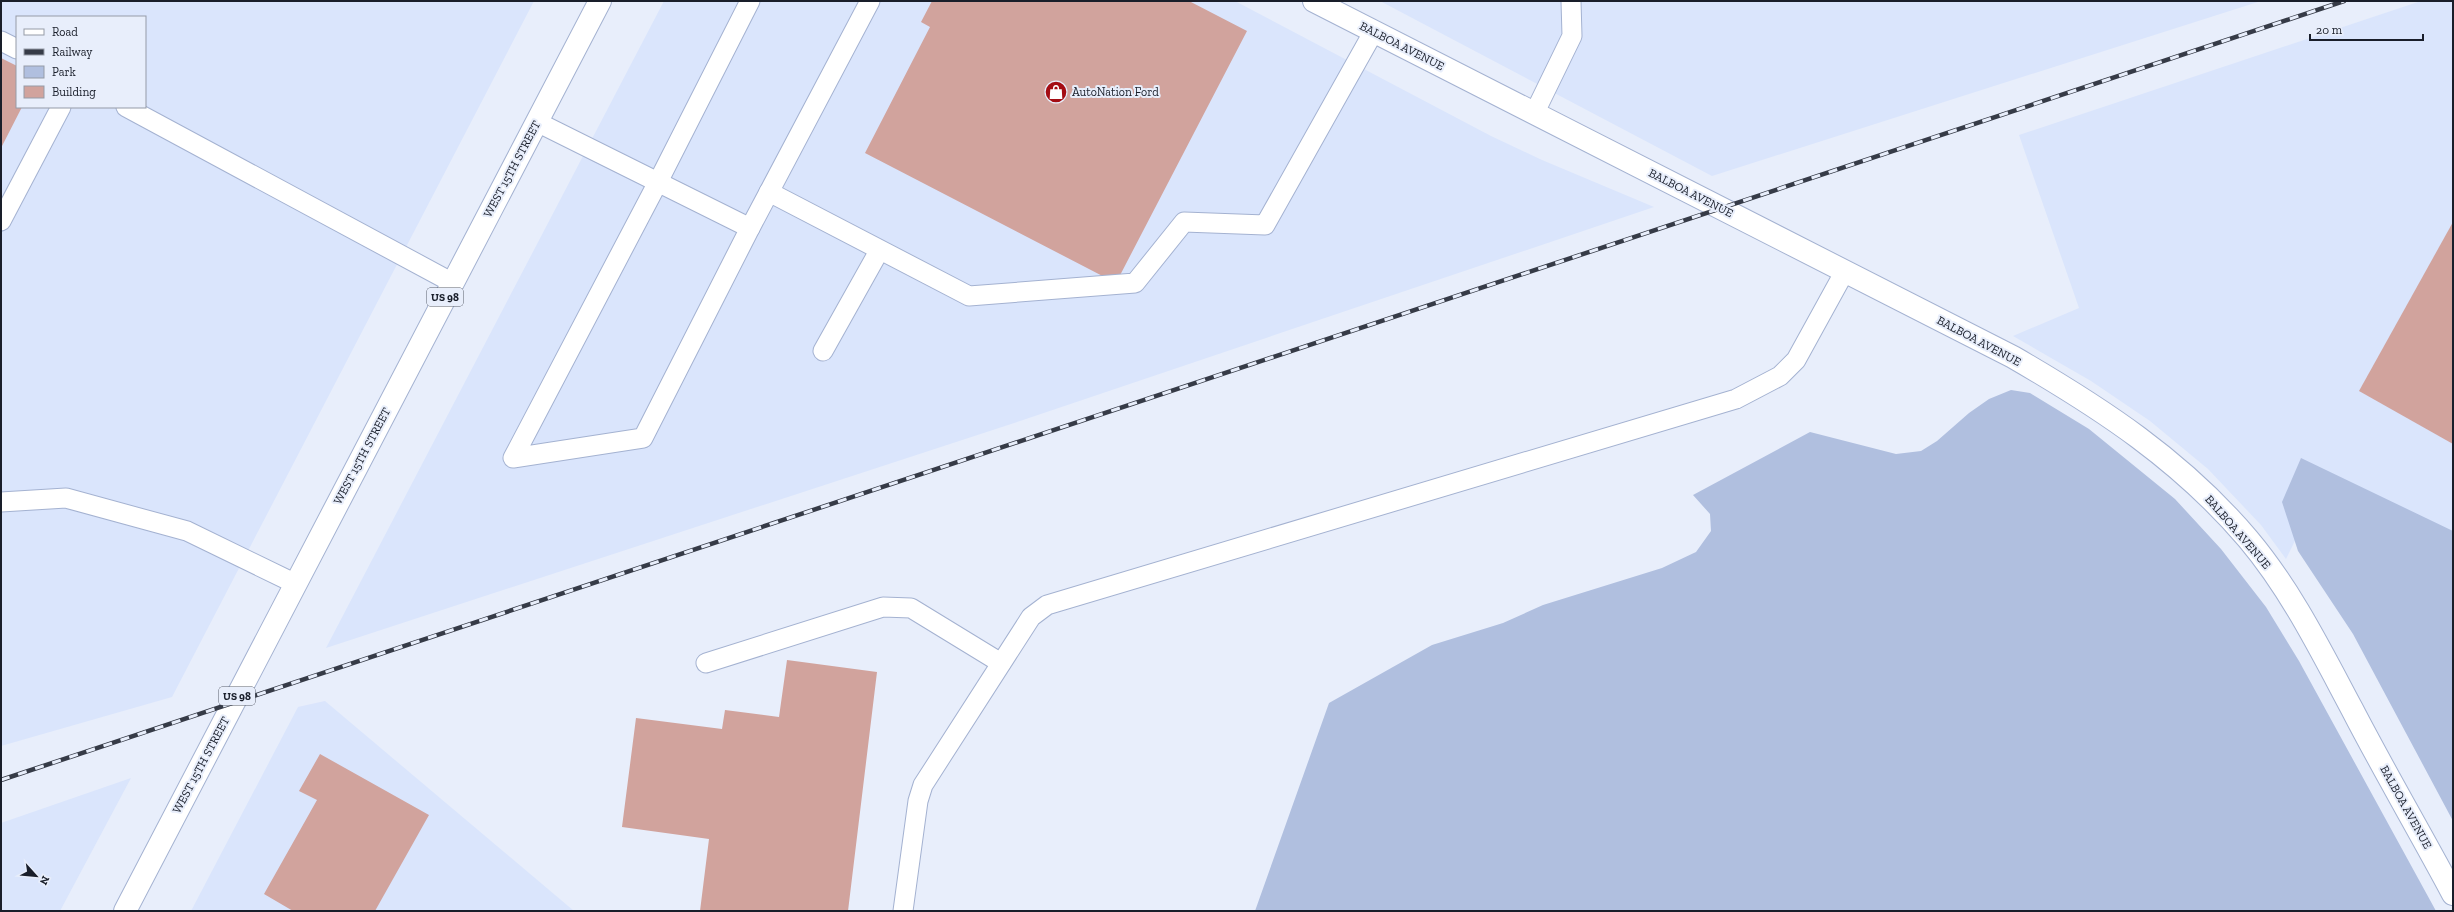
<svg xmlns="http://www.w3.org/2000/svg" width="2454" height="912" font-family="'Zilla Slab',serif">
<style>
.built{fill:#dae5fc;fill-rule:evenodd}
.green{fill:#b0bfdf}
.building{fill:#d1a39d}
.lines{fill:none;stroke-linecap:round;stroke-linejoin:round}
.service-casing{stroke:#a4b2d1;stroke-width:21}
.tertiary-casing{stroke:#a4b2d1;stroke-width:24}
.trunk-casing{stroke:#a4b2d1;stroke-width:24}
.service{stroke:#fff;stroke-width:19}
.tertiary{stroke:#fff;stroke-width:22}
.trunk{stroke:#fff;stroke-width:22}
.rail-casing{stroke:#363b47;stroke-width:4.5}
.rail{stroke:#e8eefb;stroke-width:3;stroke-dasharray:9;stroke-linecap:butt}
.labels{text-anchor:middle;stroke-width:4;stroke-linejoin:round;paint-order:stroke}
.shield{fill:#e8eefb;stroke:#575c69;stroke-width:1}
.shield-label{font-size:11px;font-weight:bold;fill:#191e2a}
.street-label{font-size:12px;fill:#191e2a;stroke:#e8eefb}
.poi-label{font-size:12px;fill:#191e2a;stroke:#e8eefb;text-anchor:start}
</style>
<rect width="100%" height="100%" fill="#e8eefb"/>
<g class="built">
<path d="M1,1H534L172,697L1,746ZM17,17H145V107H17Z"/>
<path d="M664,1H1235L1491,136L1542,160L1654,207L1023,420L326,648Z"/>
<path d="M1380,1H2261L1712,176Z"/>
<path d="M2421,1H2453V561L2319,492L2286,559L2261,525L2208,469L2150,421L2091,381L2013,336L2079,308L2019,135Z"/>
<path d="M325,701L574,911H191L298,707Z"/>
<path d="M131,778L60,911H1V823Z"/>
</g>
<g class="green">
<path d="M2011,390L2030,393L2089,429L2175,499L2221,549L2266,607L2299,661L2436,911H1255L1329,703L1432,645L1503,623L1543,605L1662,568L1696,552L1711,531L1710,514L1693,495L1810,432L1896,454L1921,451L1937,441L1969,413L1989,399Z"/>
<path d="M2301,458L2453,531V821L2353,634L2298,551L2282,502Z"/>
</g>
<g class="building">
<path d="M932,1H1189L1247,31L1116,283L865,153L930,27L921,22Z"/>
<path d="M1,58L17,66V107H22L1,148Z"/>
<path d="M2453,222V444L2359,391Z"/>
<path d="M787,660L877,672L848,911H700L709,839L622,827L636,718L722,729L725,710L779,717Z"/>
<path d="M320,754L429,815L375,911H293L264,894L317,800L299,791Z"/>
</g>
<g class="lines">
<g class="service-casing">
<g id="service">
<path d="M750,1L658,182L513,458L643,438L750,228"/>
<path d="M1,41L17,49"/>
<path d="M126,107L453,283"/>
<path d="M1534,114L1572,36L1571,1"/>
<path d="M537,122L750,228L870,1"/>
<path d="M769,192L969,296L1135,283L1184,222L1265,225L1374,31"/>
<path d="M1,221L61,107"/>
<path d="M823,351L879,251"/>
<path d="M1,502L66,498L187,531L296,584"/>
<path d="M706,663L883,607L911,608L1001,663"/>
<path d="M903,911L918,801L923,785L1031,617L1047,605L1736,399L1780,376L1796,360L1845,271"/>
</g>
</g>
<g class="tertiary-casing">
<path id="tertiary" d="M1314,1L2013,357C2101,408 2181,460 2248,539C2291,590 2321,651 2352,709C2384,771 2420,832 2453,894"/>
</g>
<g class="trunk-casing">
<path id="trunk" d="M125,911L600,1"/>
</g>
<use href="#service" class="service"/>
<use href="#tertiary" class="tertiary"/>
<use href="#trunk" class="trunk"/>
<g class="rail-casing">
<path id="rail" d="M1,780L2344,1"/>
</g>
<use href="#rail" class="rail"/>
</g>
<defs>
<g id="shop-disc" transform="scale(1.15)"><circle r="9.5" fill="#a40c13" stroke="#e8eefb"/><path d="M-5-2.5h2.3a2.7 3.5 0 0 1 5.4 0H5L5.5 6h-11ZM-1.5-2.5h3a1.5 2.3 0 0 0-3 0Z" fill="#fff"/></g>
</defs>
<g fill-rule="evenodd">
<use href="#shop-disc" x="1056" y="92"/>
</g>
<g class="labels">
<g class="shield">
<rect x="427" y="288" width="36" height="18" rx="3"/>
<rect x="219" y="687" width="36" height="18" rx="3"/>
</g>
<g class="shield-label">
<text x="445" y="301">US 98</text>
<text x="237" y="700">US 98</text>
</g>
<g class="street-label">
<text transform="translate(1402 46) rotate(27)" y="4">BALBOA AVENUE</text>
<text transform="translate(512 169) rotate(-62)" y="4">WEST 15TH STREET</text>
<text transform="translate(1691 193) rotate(27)" y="4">BALBOA AVENUE</text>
<text transform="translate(1979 341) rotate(28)" y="4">BALBOA AVENUE</text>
<text transform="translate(362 456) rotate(-62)" y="4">WEST 15TH STREET</text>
<text transform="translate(2238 532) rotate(49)" y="4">BALBOA AVENUE</text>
<text transform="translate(201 765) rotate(-62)" y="4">WEST 15TH STREET</text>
<text transform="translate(2406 807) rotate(61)" y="4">BALBOA AVENUE</text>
</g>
<g class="poi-label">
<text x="1072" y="96">AutoNation Ford</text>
</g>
</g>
<rect width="2454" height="912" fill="none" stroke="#191e2a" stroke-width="4"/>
<rect x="16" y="16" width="130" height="92" fill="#e8eefb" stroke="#959ba7"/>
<rect x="24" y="29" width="20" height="6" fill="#ffffff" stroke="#959ba7"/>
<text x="52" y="36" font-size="12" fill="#191e2a">Road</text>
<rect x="24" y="49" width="20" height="6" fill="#363b47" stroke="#959ba7"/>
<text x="52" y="56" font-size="12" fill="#191e2a">Railway</text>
<rect x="24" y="66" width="20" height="12" fill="#b0bfdf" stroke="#959ba7"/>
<text x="52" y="76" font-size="12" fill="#191e2a">Park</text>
<rect x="24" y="86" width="20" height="12" fill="#d1a39d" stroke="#959ba7"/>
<text x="52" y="96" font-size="12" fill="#191e2a">Building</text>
<g transform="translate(36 876) rotate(117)" stroke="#e8eefb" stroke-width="3" paint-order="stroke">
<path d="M0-3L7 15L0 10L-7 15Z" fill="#191e2a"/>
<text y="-6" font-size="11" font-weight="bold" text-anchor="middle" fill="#191e2a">N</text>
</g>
<path d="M2310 34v6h113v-6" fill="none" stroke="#191e2a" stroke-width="2"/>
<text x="2316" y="34" font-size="12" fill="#191e2a" stroke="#e8eefb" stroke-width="3" paint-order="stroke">20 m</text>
</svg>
